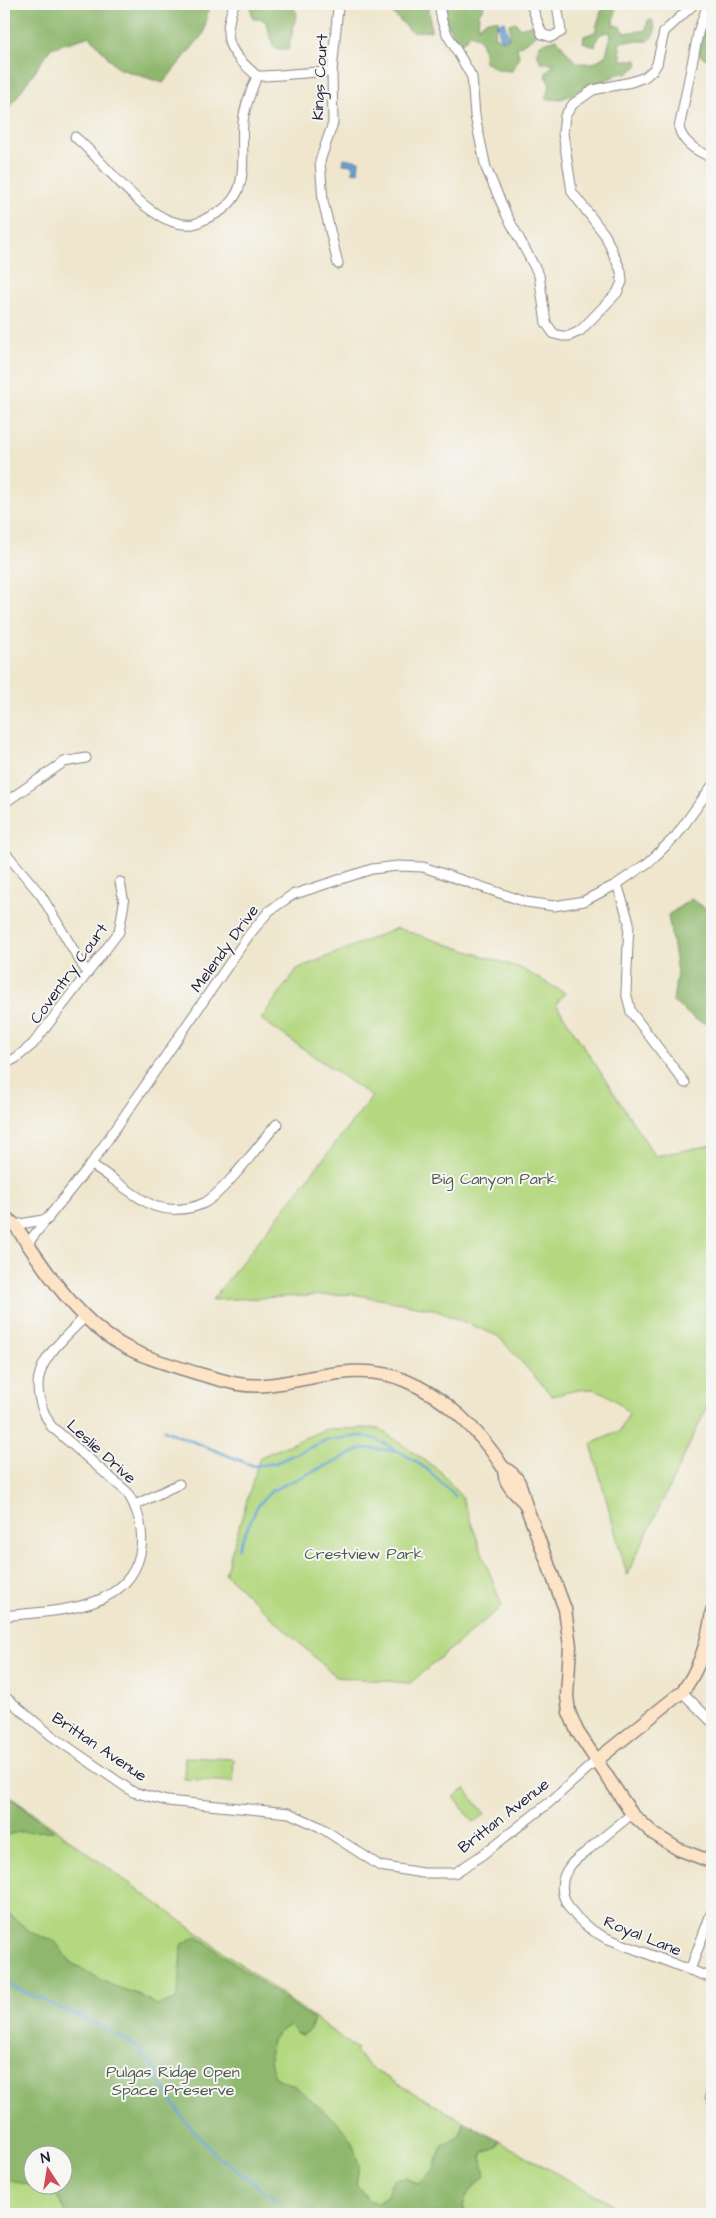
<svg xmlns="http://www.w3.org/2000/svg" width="716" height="2218" font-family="'Architects Daughter',sans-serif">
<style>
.green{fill:#b4d880;stroke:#6b7d5e;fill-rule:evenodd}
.forest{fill:#8fb86e;stroke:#586d54;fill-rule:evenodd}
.water{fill:#65a1d6;stroke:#446288}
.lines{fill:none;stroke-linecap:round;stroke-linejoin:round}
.stream{stroke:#65a1d6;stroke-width:2.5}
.street-casing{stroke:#888484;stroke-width:11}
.secondary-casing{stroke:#888484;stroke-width:15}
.street{stroke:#fff;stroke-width:9}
.secondary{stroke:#fee4c6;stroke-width:12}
.labels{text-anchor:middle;stroke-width:4;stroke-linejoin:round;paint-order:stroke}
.street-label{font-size:16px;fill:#22223b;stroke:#f6f6f2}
.park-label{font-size:16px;fill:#4e5950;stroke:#f6f6f2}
</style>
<rect width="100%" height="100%" fill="#f6f6f2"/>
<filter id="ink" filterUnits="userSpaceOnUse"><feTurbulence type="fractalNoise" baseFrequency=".02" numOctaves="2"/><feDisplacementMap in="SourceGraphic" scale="10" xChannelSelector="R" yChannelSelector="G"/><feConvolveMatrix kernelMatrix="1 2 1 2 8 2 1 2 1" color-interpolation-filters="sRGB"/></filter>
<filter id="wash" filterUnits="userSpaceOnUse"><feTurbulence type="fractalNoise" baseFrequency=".0096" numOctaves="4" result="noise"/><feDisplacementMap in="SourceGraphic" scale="20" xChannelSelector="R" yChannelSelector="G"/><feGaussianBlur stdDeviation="1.12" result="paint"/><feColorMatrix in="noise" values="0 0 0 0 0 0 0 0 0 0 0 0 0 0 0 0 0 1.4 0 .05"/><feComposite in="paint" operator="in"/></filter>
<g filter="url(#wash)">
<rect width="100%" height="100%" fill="#efe6cd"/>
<g class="green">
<path d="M397,928L520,968L565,993L556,1004L655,1156L712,1145V1397L627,1575L591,1444L620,1431L629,1413C597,1383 593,1386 552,1396L498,1336L432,1309L353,1294L212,1300L372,1097L261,1019L297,969Z"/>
<path d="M378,1428L440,1471L462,1498L502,1606L410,1683L336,1677L225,1574L260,1457L326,1429Z"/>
<path d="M185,1757L234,1759L233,1782L184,1779Z"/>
<path d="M465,1789L485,1814L474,1823L454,1797Z"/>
<path d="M4,1792L357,2049L355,2052L374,2070L463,2121L460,2137L454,2140L437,2158L434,2171L418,2184L405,2178L391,2184L388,2194L379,2202L369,2201L356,2184L359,2165L326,2114L318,2108L249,2214H4ZM32,2156H62V2186H32Z"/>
<path d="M499,2141L629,2214H463C461,2198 474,2186 485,2176L481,2157L483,2152L497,2147Z"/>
</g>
<g class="forest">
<path d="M4,4H209L204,33L163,83L117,68L90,36L51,48L4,115Z"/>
<path d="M250,4H291L297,13L288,50L274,48L265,20L253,19Z"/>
<path d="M389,4H429L431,31L412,32L388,9Z"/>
<path d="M444,4H483L484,7L479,14L478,28L487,20H498L494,36L507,41L510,33L509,24L516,22L519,28L534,24L537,35L517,48L519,56L512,71L498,70L485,62C483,48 484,39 470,34L462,43H458L445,20Z"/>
<path d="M610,5L616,10L613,25L621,27L625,33L646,30L648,20H652C657,30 656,34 648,41H623L619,44L622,60H637L638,65L627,74L619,73C611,80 599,81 589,85C572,93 566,102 545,99L550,84L545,74L555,63H541L537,52L540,44L557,39L570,56L578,63H594L606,55L611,35L609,32C598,33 597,37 595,47L583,42L584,36L595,32L601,11Z"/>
<path d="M712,13V63L699,54L704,32Z"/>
<path d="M691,899L712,912V1025L695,1019L673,1002L677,972L668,915Z"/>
<path d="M4,1793L54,1831L19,1832L4,1836Z"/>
<path d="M4,1910L32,1933L55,1941L70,1962L111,1985L140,1995L157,2005L176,2000L180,1979L181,1945L196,1936L314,2020L310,2030L303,2035L297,2033L290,2026C265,2036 268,2054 274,2077L295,2086L340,2125L352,2142L359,2165L356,2184L369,2201L379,2202L388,2194L393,2180L405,2178L418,2184C437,2171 434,2165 443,2145L460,2137L463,2121L499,2141L497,2147L483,2152L481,2157L485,2176C474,2186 461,2198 463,2214H67L58,2199L47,2187L37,2190L29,2185L8,2180L4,2182ZM32,2156H62V2186H32Z"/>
</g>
<g class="water">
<path d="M504,21L509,38L501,40L497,24Z"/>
<path d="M344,158L359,161L358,173L352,172L353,165L343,164Z"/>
</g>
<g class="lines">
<g class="stream">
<path d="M164,1430L254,1466L275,1463L327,1440L343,1438L362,1436L376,1439L398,1451"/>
<path d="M238,1548L257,1507L271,1491L364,1448L399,1451L427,1469L455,1496"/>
<path d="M4,1983L103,2027L137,2047L152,2065L160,2082L183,2118L217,2156L280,2202"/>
</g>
</g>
</g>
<g filter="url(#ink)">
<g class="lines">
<g class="street-casing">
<g id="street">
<path d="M234,4C221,41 229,51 257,76"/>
<path d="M439,4L442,21L447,34L472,77L475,116L486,168L507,216L539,275L546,323L554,334L562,336H569L580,331L617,293L622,282L621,271L605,235L572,192L563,133L565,116L573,104L593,90L631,82L645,77L654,69L657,64L664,32L694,4"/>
<path d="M531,4L542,34L551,37L561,32L557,4"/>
<path d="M708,4L699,29L679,128C683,143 698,152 712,157"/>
<path d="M257,76C282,76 307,71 332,72"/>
<path d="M75,137C106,162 150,230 193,224C199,223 205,219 211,216C225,211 239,196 241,180C245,162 241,142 243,123C244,107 251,92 257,76"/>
<path d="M338,264L323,201L320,161L333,123L332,72L338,7"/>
<path d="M4,803L64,762L86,758"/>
<path d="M4,851L41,895L87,973"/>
<path d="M617,884L629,922L626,992L631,1012L685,1083"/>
<path d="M4,1064L16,1058L33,1044L119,932L124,903L120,882"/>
<path d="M91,1164C110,1176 128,1192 148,1203C164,1212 188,1211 204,1203C225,1192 260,1143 277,1124"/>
<path d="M15,1225L48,1219"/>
<path d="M27,1244L91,1164L249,935L269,911L292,895L372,869L398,866L423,867L526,902L554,906L584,901L617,884L649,862L676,836L712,786"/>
<path d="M135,1505L179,1484"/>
<path d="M4,1616C52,1610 126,1613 140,1554C145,1531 139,1511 127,1492L51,1426C20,1375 49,1353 84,1318"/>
<path d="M682,1692L712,1722"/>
<path d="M4,1696L52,1736L133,1792L167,1801L289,1813L320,1827L380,1866L422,1873H455L482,1855L550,1802L597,1760"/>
<path d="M632,1814C617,1826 602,1838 587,1851C582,1855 574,1860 570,1866C547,1896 581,1926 606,1938L690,1970L712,1911"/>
<path d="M690,1970L712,1978"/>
<path d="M712,2084L710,2097L712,2101"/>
</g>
</g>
<g class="secondary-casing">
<g id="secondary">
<path d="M4,1216L15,1225C42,1266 78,1321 122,1345C144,1358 171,1365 196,1373C218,1379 243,1388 266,1385C313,1380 358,1361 404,1380C444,1396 479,1430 502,1466C505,1470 504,1476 506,1480C510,1490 518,1496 525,1503"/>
<path d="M504,1468C520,1477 521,1486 525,1503L565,1609L570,1646L567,1696L569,1712L577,1731L632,1814L654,1834L678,1849L712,1862"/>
<path d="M597,1760L682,1692C700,1669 708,1641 712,1612"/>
</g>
</g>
<use href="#street" class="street"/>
<use href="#secondary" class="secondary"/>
</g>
</g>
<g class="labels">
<g class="street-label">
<text transform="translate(319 77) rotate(-87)" y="6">Kings Court</text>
<text transform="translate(224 948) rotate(-54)" y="6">Melendy Drive</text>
<text transform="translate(68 973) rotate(-54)" y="6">Coventry Court</text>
<text transform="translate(102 1451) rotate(42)" y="6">Leslie Drive</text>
<text transform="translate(100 1746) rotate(34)" y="6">Brittan Avenue</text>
<text transform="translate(503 1815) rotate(-38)" y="6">Brittan Avenue</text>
<text transform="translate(643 1935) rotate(22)" y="6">Royal Lane</text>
</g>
<g class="park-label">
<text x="494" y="1184">Big Canyon Park</text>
<text x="364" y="1559">Crestview Park</text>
<text x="173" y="2077">Pulgas Ridge Open<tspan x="173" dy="18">Space Preserve</tspan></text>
</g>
</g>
<rect width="716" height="2218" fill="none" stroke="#f6f6f2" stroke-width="20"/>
<g transform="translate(48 2170) rotate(348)"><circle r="24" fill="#f6f6f2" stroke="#a1a1a9"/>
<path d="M0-4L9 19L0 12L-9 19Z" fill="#d1495b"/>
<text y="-8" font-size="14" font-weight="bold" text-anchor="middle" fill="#22223b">N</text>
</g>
</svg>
